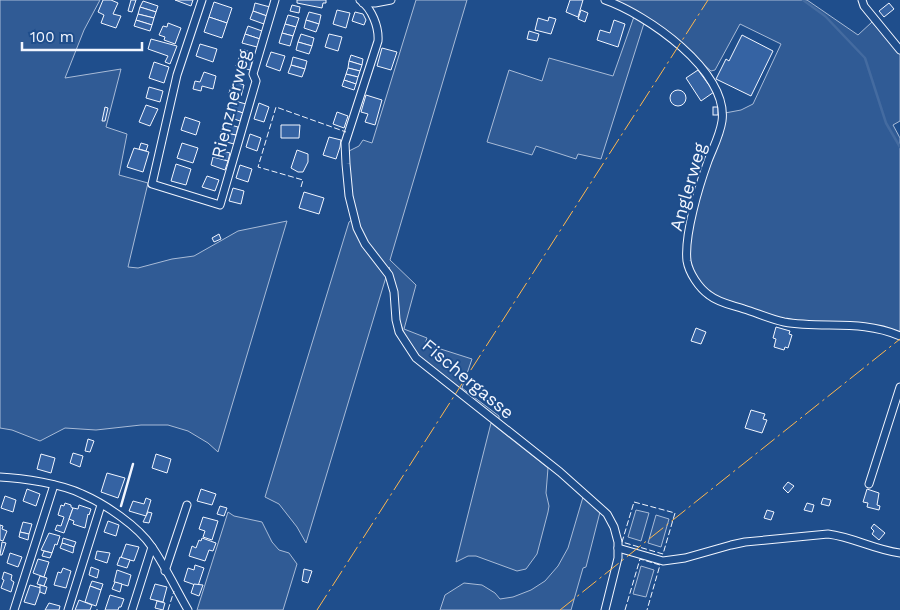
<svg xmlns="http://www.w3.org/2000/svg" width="900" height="610" font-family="'Work Sans',sans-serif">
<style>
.built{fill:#305b95;stroke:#a8bbd7}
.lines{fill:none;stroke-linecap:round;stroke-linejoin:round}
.stream{stroke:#446ba0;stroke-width:2.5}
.building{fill:#3563a3;stroke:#f2f6ff}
.minor-casing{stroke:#f2f6ff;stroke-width:9}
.minor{stroke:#1f4e8c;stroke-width:7}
.fence{stroke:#f2f6ff;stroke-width:1;stroke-dasharray:6 2.5;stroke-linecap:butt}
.wall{stroke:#f2f6ff;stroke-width:2.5}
.power{stroke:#ffb74d;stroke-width:1;stroke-dasharray:18 4 2.5 4;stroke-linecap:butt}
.labels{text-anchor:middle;stroke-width:4;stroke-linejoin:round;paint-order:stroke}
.street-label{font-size:18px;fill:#f2f6ff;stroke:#1f4e8c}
</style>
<rect width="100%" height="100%" fill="#1f4e8c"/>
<g class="built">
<path d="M0,0H100L84,30L65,78L121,69L106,127L127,134L119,175L148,183L128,267L138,268L172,259L194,256L238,231L287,221L218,452L208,443L188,431L168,425H141L96,430L65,428L40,441L12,430L0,428Z"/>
<path d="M416,0H467L390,260L416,285L404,329L427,338L425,344L472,359L462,388L499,416V421L422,360L406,338L400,322L396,287L389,267L306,543L297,527L279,504L265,497L349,222L356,217L349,173V151L359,146L363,140L372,143Z"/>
<path d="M612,0H807L858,35L872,22L900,54V121L893,125L900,138V334L849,323L796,321L778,318L715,298L704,289L695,276L689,261L691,230L702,188L723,126L725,113L741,110L753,104L781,44L740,24L715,70L711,71L660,26L646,17L601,159L578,154L576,159L536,146L532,155L487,142L509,70L542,81L549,58L613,76L636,11Z"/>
<path d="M491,423L548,468L546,493L549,506L548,512L537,554L526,569L517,571L476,556H468L456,562Z"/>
<path d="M583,497L600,512L586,567L583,568L571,610H440L445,595L464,583L482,585L495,593L500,599L513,597L531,590L545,581L558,566L568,548Z"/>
<path d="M636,510L649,513L641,541L628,537Z"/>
<path d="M228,512L234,516L262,522L272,542L279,550L289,553L297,564L283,610H197Z"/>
<path d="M656,515L669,519L661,547L648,543Z"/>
<path d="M641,566L654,570L646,597L633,594Z"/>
</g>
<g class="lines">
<path class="stream" d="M803,0L825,16L865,58L886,123L900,147"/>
</g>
<g class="building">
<path d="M103,0H111L118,3L113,14L121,16L116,28L101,23L104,15L98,12Z"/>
<path d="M131,0H136L132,12L128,11Z"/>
<path d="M175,0H193L191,6Z"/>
<path d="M297,0H326V3H323L322,8L297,3Z"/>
<path d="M570,0H583L578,17L566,12Z"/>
<path d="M143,1L158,6L156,12L140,7Z"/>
<path d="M214,2L232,8L227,23L209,17Z"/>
<path d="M255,3L270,7L267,16L253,11Z"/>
<path d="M889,3L894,9L884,17L879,11Z"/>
<path d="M292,5L300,7L299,13L290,11Z"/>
<path d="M140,7L156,12L154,18L138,14Z"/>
<path d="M337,10L350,13L346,28L333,24Z"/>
<path d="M581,10L588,13L585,22L578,19Z"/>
<path d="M253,11L267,16L264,24L250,19Z"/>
<path d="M309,12L321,15L319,24L306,20Z"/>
<path d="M355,12L363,14L366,20L364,25L352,21Z"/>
<path d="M138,14L154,18L152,25L136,20Z"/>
<path d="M288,15L299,18L296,27L285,24Z"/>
<path d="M209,17L227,23L222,38L204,32Z"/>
<path d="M549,17L556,19L551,34L535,30L538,18L548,21Z"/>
<path d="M136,20L152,25L150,31L134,26Z"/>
<path d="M306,20L319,24L316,32L304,28Z"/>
<path d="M614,20L625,24L618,47L597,40L600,30L610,33Z"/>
<path d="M168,23L181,28L175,44L164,40L165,37L159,35L163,26L167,27Z"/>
<path d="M285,24L296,27L293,36L282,33Z"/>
<path d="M248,26L262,31L260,39L245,34Z"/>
<path d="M529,31L539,34L537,41L527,39Z"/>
<path d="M282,33L293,36L290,46L279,43Z"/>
<path d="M245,34L260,39L257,47L242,43Z"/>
<path d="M301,34L314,38L312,46L298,42Z"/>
<path d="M329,34L342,37L338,51L325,47Z"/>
<path d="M742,35L773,51L751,96L716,79L726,59L729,61Z"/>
<path d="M151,39L177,46L170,64L165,62L168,56L148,49Z"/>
<path d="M298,42L312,46L309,54L296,50Z"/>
<path d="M200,44L217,49L213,62L196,56Z"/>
<path d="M382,48L397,52L391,70L377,66Z"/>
<path d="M242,49L255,54L252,62L239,58Z"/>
<path d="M271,52L285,56L280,71L266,66Z"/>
<path d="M351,55L363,59L362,65L349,61Z"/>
<path d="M293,57L307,61L305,69L291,65Z"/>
<path d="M239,58L252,62L250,70L236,66Z"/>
<path d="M349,61L362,65L360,71L348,68Z"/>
<path d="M154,62L169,67L164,83L149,78Z"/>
<path d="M291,65L305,69L302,77L288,73Z"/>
<path d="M348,68L360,71L358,77L346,74Z"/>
<path d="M698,70L714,92L701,101L686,78Z"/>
<path d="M204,72L216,76L213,89L202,86L201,91L193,89L195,81L200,82Z"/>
<path d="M346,74L358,77L356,84L344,80Z"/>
<path d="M344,80L356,84L354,90L342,86Z"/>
<path d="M233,81L244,85L241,96L229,93Z"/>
<path d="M149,87L163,91L160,102L146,98Z"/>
<circle cx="678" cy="98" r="8"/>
<path d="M366,95L382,100L375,125L365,122L368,114L361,112Z"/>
<path d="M231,100L246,104L243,113L228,108Z"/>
<path d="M259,103L269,107L264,122L254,119Z"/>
<path d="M146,105L158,109L150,126L139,122Z"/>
<path d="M105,107L108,108L105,121H102Z"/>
<rect x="713" y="107" width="5" height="8"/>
<path d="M228,108L243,113L240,121L226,116Z"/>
<path d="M337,112L348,116L344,128L333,124Z"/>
<path d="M185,117L200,122L196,135L181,130Z"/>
<path d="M223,123L238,127L236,135L221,132Z"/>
<path d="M281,125H300L299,138H281Z"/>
<path d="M221,132L236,135L234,144L219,140Z"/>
<path d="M250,134L261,138L257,151L246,147Z"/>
<path d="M329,137L341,140L340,147L336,159L323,155Z"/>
<path d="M141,143L148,145L146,151L139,149Z"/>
<path d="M182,143L198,148L193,163L177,158Z"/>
<path d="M134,148L149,152L143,172L127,167Z"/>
<path d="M216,149L230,153L228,161L213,157Z"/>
<path d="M297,150L308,154V162L303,172H298L291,168Z"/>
<path d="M213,157L228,161L225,170L211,165Z"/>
<path d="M176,164L191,169L186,185L171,181Z"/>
<path d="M240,165L252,169L248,182L236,178Z"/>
<path d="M207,176L219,180L215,191L202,187Z"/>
<path d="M233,188L244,191L241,204L229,201Z"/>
<path d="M304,192L324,198L319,214L299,208Z"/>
<path d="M219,234L221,239L214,242L212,238Z"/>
<path d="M776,327L790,331L789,334L792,335L788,348L785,347L784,350L774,347L776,339L773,338Z"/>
<path d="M696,328L706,332L701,344L691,341Z"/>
<path d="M751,410L765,414L763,419L767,420L762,433L745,428Z"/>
<path d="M88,439L94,441L90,452L85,451Z"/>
<path d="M73,453L83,456L80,467L70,463Z"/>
<path d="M41,454L55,458L51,473L37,469Z"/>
<path d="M156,454L171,459L167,473L152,468Z"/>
<path d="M107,473L125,478L118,498L101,492Z"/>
<path d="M788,482L794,486L788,493L783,488Z"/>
<path d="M27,489L40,494L36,506L23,501Z"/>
<path d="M201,489L216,494L212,505L197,501Z"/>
<path d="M867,489L879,493L877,505L880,506L879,510L867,507L868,503L863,502Z"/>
<path d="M5,496L16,500L13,512L1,508Z"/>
<path d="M146,498L151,500L146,516L129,511L133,501L144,504Z"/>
<path d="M823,498L831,500L829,506L821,504Z"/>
<path d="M65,503L71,505V507L73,508L64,533L55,530L57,525L61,526L64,517L58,515L61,505L64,506Z"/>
<path d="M807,503L814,505L812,512L804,510Z"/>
<path d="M79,505L91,509L89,515L88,514L85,528L73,524L74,521L69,519L73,508L78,509Z"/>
<path d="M220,506L227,508L224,516L217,514Z"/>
<path d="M767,510L774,512L771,520L764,518Z"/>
<path d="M148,512L152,513L149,523L143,522Z"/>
<path d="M203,517L218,521L212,540L203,537L205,531L199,529Z"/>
<path d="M108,521L119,525L116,536L104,532Z"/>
<path d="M23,522L32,524L29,534L20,532Z"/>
<path d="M874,524L885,533L879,540L872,534L874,531L871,528Z"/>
<path d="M0,525L3,526L2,529L7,531L3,541L0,540Z"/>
<path d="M20,532L29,534L28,540L19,537Z"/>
<path d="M49,533L60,536L57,545L55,544L52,553L41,550Z"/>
<path d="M63,538L76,542L74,547L62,543Z"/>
<path d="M202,538L216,543L213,551L209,550L205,561L189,556L192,546L196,548L199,540L201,541Z"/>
<path d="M2,542L6,543L2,555H0Z"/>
<path d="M62,543L74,547L73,553L60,548Z"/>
<path d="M126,544L139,547L134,561L121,558Z"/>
<path d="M44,551L52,553L50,558L42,556Z"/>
<path d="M97,551L110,553L107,563L95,559Z"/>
<path d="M10,553L22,557L18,567L7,563Z"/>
<path d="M120,557L130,560L127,568L117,565Z"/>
<path d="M38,559L49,562L44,577L33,573Z"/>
<path d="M195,565L204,568L198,586L184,581L188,568L194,570Z"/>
<path d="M91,567L99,570L97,578L89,575Z"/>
<path d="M63,568L71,571L66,588L54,585L58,572L61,573Z"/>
<path d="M304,569L312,571L308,583L302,581Z"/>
<path d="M117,570L131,575L128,586L114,582Z"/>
<path d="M4,572L12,575L11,580L14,582L11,592L1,588L4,580L2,579Z"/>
<path d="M40,576L47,578L44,586L37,584Z"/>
<path d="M92,581L103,584L101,590L90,586Z"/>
<path d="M115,582L122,584L120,592L112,589Z"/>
<path d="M155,584L167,587L163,602L150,599Z"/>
<path d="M194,584L203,585L199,596L191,593Z"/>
<path d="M30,585L41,588L35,605L24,602Z"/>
<path d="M40,585L47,587L45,594L40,592Z"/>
<path d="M90,586L101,590L96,606L85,602Z"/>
<path d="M110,595L124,599L121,607H119L118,610H105Z"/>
<path d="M79,600L92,605L90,610H75Z"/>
<path d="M157,601L165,603L163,610L155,608Z"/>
<path d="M49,603L60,606L59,610H45Z"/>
</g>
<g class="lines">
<g class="minor-casing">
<g id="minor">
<path d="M202,0L177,75L152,184L220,205L256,81L253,74L275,0"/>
<path d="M360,0C372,9 379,27 378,41L345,143L346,164L349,196L357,228L365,244L389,275L394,292L396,320L399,332L416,358L560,472L607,514L614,527L618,542V558L605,610"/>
<path d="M605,0C646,14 729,71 722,121C720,135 713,148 708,161C699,186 684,235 687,261C689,273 699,288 709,295C719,303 732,305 744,309C757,313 770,319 784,322C823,329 862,319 900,336"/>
<path d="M862,0L864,6L900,50"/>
<path d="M363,3H375L391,0"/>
<path d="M0,477C23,478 62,484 82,494C105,504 138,526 152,547C165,566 176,589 188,610"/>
<path d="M869,484L900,387"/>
<path d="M618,548L663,561L685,558L731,545L745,542L828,534C853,537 875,550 900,553"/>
<path d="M165,571L187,505"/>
<path d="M14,610L54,485"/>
<path d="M68,610L101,505"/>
<path d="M132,610L152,547"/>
</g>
</g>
<use href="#minor" class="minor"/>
<g class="fence">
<path d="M301,187L303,180L258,167L276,107L346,132"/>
<path d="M634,502L675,513L663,554L622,542Z"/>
<path d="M97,610V609"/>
<path d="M168,610L174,591"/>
<path d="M625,610L640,559L660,565L647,610"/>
</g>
<path class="wall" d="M121,506L133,464"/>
<g class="power">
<path d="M317,610L708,0"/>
<path d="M560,610L900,339"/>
</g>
</g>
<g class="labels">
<g class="street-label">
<text transform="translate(231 104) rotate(-76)" y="6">Rienznerweg</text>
<text transform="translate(688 187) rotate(-74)" y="6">Anglerweg</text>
<text transform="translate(468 379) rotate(40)" y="6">Fischergasse</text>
</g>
</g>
<path d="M22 42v8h120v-8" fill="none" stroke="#f2f6ff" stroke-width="2.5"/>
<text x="30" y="42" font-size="15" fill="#f2f6ff" stroke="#1f4e8c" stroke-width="4" paint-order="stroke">100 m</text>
</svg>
